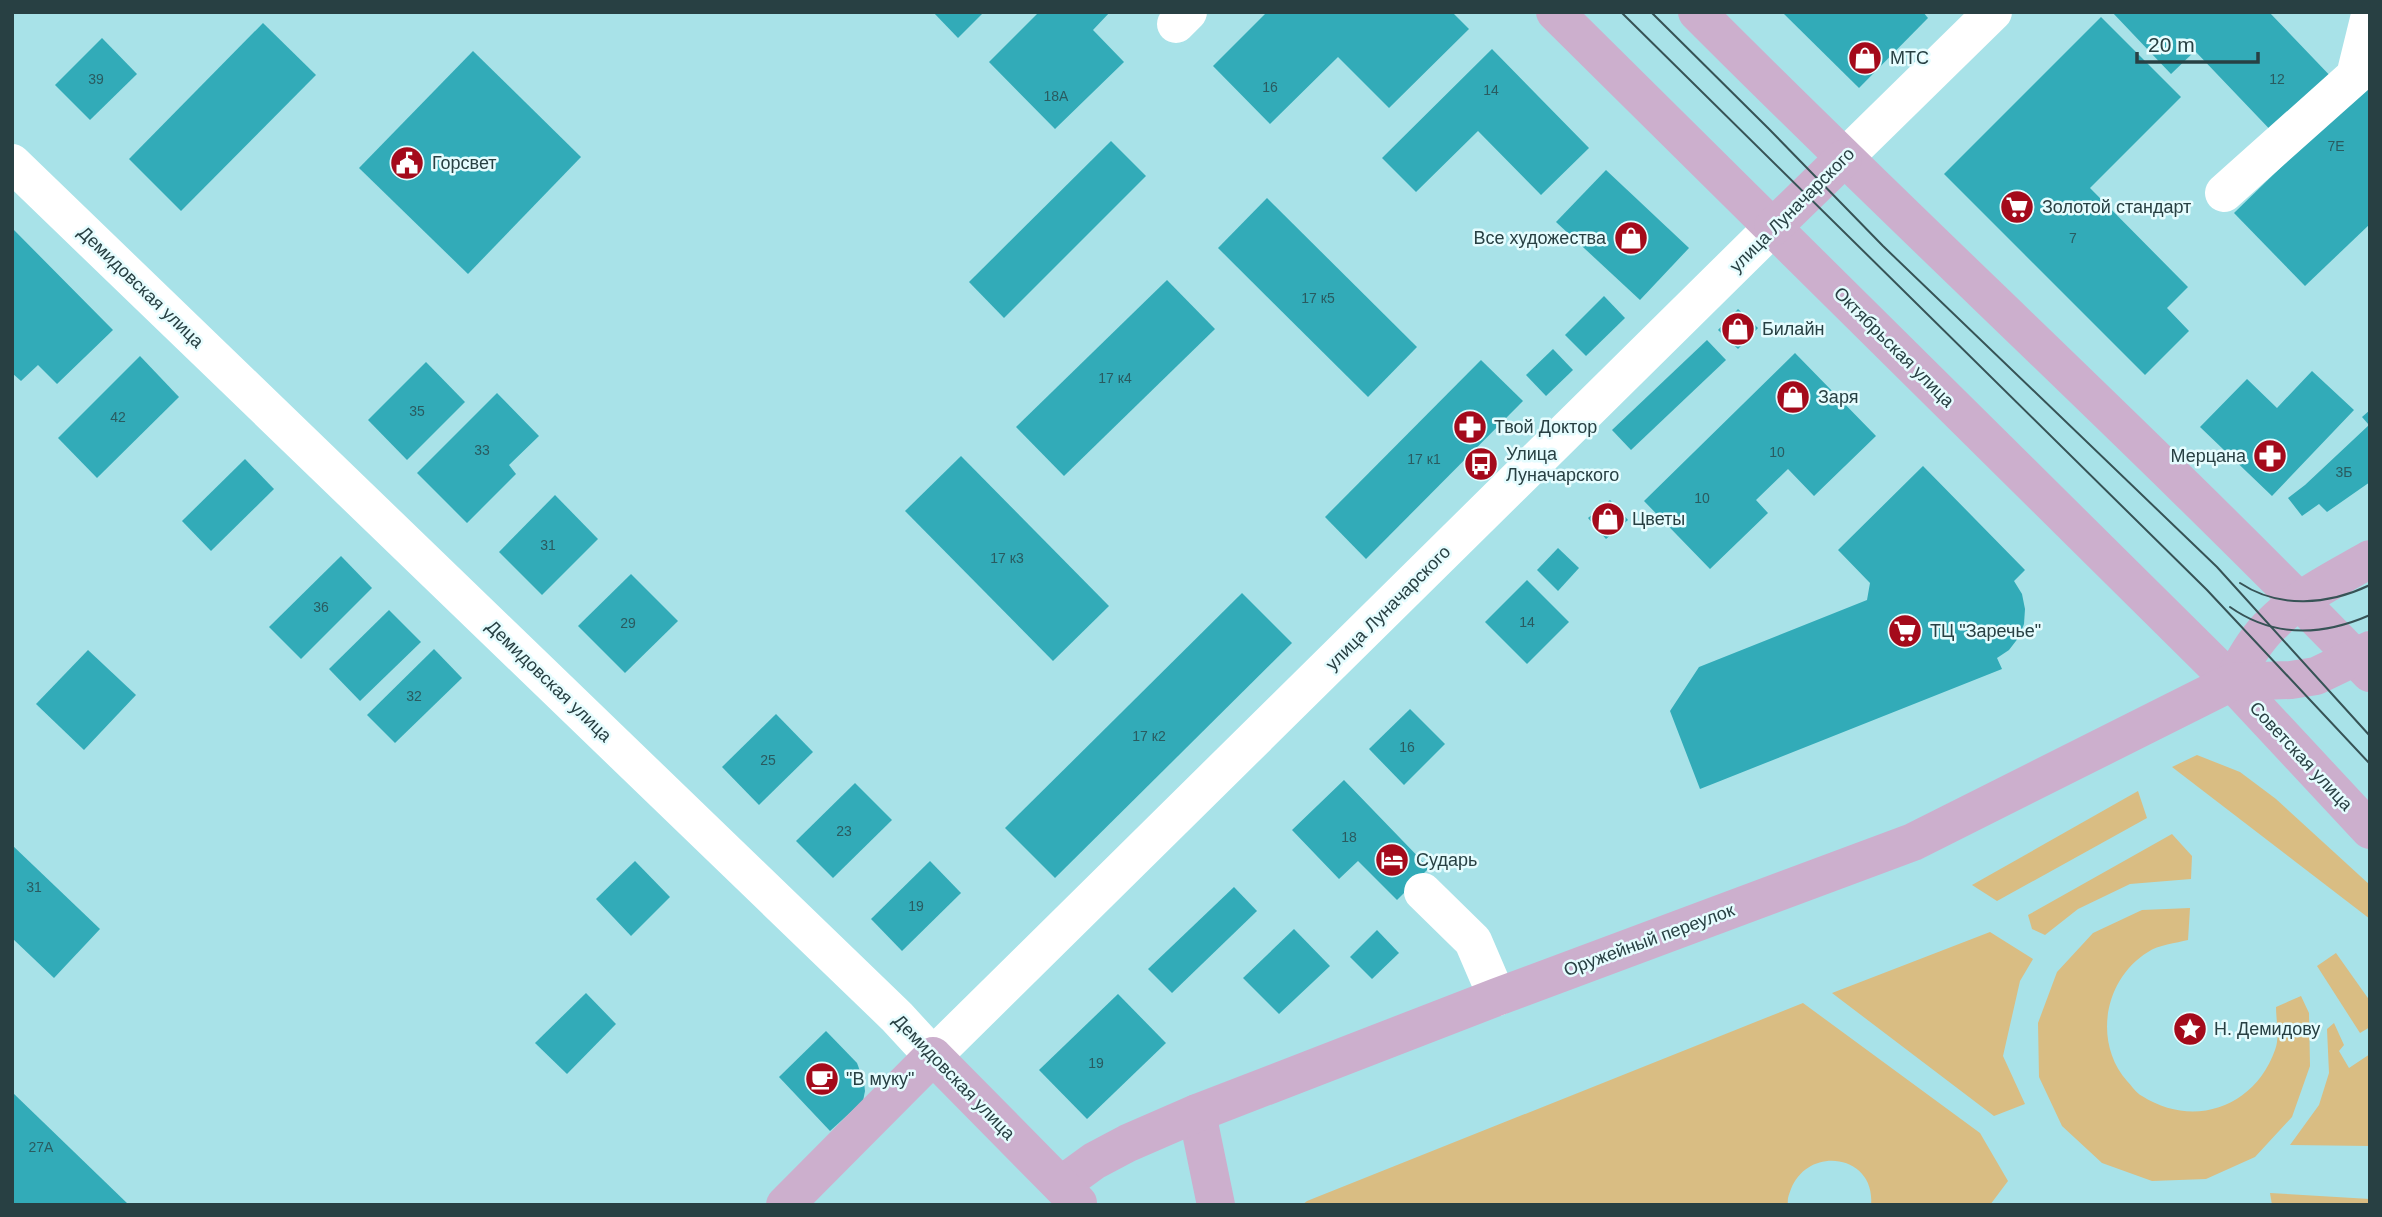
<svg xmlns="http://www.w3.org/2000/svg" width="2382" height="1217" font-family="Helvetica,sans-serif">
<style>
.green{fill:#d9bd83}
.building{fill:#32abb8}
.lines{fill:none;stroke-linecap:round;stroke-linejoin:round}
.minor{stroke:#fff;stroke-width:38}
.major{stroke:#ccafcd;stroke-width:38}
.tram{stroke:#375356;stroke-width:2}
.labels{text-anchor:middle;stroke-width:5;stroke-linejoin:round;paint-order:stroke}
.number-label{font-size:14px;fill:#2a5b60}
.poi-label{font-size:18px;fill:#284043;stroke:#e5fcfe;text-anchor:start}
.street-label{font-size:18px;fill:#284043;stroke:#e5fcfe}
</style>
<rect width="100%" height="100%" fill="#a8e2e8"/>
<g class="green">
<path d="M2197,755L2240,772L2276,799L2370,885V919L2172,767Z"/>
<path d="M2138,791L2147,818L1997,901L1972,885Z"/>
<path d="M2172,834L2192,856L2191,879L2130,884L2078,909L2045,935L2032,929L2028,915Z"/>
<path d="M2190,908L2188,940C2176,943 2158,945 2148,952C2104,979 2093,1042 2127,1081C2132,1086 2136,1093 2142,1096C2194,1129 2255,1107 2275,1050C2280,1038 2276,1020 2276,1007L2301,996L2309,1013L2310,1066L2292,1117L2255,1157L2206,1179L2152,1181L2102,1163L2062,1126L2039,1077L2038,1023L2057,972L2093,933L2142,910Z"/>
<path d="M1990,932L2033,959L2020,981L2003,1056L2025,1104L1994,1116L1832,993Z"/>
<path d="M2336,953L2370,1001V1027L2360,1033L2317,966Z"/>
<path d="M1803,1003L1980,1133L2008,1181L1990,1205H1871C1876,1155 1809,1144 1791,1189C1789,1195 1787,1198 1788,1205H1302L1307,1201Z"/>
<path d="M2334,1023L2344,1045L2339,1051L2349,1068L2370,1054V1146L2290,1145L2319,1105L2329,1073L2327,1029Z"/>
<path d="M2270,1193L2370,1199V1205H2272Z"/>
</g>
<g class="building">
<path d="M933,12H984L958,38Z"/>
<path d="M1039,12H1110L1093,30L1124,62L1055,129L989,62Z"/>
<path d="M1267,12H1452L1469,29L1389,108L1338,57L1270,124L1213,66Z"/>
<path d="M1782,12H1923L1928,18L1859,88Z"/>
<path d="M2112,12H2269L2337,83L2279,139L2195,51L2171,74Z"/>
<path d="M2101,17L2181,97L2090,188L2188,287L2167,308L2189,331L2145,375L1944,174Z"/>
<path d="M263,23L316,75L181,211L129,159Z"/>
<path d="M102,38L137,74L90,120L55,85Z"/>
<path d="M1492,49L1589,148L1541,195L1478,131L1416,192L1382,158Z"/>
<path d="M473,51L581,157L468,274L359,168Z"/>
<path d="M2370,80V224L2305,286L2234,213Z"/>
<path d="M1111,141L1146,176L1004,318L969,282Z"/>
<path d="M1606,170L1689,248L1640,300L1556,222Z"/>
<path d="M1267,198L1417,347L1368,397L1218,248Z"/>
<path d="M12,228L113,330L57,384L38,365L21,381L12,373Z"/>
<path d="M1167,280L1215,329L1064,476L1016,427Z"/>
<path d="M1604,296L1625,318L1586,356L1565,335Z"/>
<path d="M1738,309L1758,328L1738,349L1718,330Z"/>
<path d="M1707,340L1726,360L1631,450L1612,430Z"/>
<path d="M1553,349L1573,370L1546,396L1526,375Z"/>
<path d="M1795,353L1876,436L1814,496L1788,469L1756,500L1768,513L1710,569L1644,501Z"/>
<path d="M140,356L179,397L97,478L58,438Z"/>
<path d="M1481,360L1523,401L1366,559L1325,517Z"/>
<path d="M426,362L465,402L407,460L368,420Z"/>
<path d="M2312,371L2354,410L2272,496L2200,427L2247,379L2277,408Z"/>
<path d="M497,393L539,436L509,465L516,474L467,523L417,473Z"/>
<path d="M2370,410V482L2327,512L2319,504L2302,516L2288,498L2305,485L2369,425L2362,417Z"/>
<path d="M961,456L1109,606L1053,661L905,511Z"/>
<path d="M245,459L274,489L211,551L182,521Z"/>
<path d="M1923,466L2025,570L2014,581L2022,594L2025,609L2024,624L2019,637L2009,650L1997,658L2002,669L1700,789L1670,711L1699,667L1867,600L1870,583L1838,550Z"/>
<path d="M555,495L598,539L542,595L499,552Z"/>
<path d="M1610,500L1628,520L1606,539L1588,518Z"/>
<path d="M1558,548L1579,568L1558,591L1537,570Z"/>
<path d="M341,556L372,588L301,659L269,627Z"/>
<path d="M631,574L678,621L625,673L578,626Z"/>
<path d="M1527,580L1569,622L1527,664L1485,622Z"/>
<path d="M1242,593L1292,643L1055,878L1005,828Z"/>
<path d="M389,610L421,642L360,701L329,669Z"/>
<path d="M434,649L462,678L395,743L367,715Z"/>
<path d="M88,650L136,695L84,750L36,704Z"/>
<path d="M1410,709L1445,744L1404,785L1369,749Z"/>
<path d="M776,714L813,752L759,805L722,767Z"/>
<path d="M1344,780L1429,868L1397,900L1358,861L1339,879L1292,830Z"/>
<path d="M855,783L892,820L833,878L796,841Z"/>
<path d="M12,845L100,929L54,978L12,938Z"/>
<path d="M635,861L670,897L631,936L596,899Z"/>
<path d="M930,861L961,893L902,951L871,919Z"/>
<path d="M1234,887L1257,911L1172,993L1148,969Z"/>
<path d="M1294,929L1330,966L1279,1014L1243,978Z"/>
<path d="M1377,930L1399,953L1372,979L1350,957Z"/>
<path d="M586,993L616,1024L567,1074L535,1043Z"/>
<path d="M1118,994L1166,1043L1087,1119L1039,1070Z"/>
<path d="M826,1031L857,1063L864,1082L865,1091L863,1101L830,1131L779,1077Z"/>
<path d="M12,1092L129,1205H15L12,1202Z"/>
</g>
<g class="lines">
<g class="minor">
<path d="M1176,24L1188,12"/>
<path d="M1843,159L1993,12"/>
<path d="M12,163L897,1017L933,1056L1773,227"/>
<path d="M2224,193L2355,76L2370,15"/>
<path d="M1423,892L1473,941L1497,997"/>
</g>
<g class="major">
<path d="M1555,12L2232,682L2370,830"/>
<path d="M1697,12C1919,235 2151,447 2370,673"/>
<path d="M1773,227L1843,159"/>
<path d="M2232,682C2244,661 2255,639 2273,623C2300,596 2337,578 2370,559"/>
<path d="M1197,1113L1216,1205"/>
<path d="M1061,1185L1094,1161L1128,1143L1197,1113L1497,997L1913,842L2232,682L2291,680L2316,676L2370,650"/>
<path d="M785,1205L933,1056L1078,1203"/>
</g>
<g class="tram">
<path d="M1621,12L2207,590L2370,764"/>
<path d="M1651,12L1769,129L1883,246L2217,567L2370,736"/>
<path d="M2240,583C2279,609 2328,605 2370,585"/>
<path d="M2230,607C2274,638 2322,636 2370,615"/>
</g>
</g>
<defs>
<g id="shop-disc" transform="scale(1.75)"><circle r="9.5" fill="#a40a1b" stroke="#e5fcfe"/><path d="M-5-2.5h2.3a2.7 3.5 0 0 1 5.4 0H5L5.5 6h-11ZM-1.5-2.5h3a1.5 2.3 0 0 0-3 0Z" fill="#fff"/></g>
<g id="civic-disc" transform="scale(1.75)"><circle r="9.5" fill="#a40a1b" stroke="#e5fcfe"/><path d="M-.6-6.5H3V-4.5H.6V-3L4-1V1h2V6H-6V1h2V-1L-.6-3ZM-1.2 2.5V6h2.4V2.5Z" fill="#fff"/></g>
<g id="supermarket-disc" transform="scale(1.75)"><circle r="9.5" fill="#a40a1b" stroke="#e5fcfe"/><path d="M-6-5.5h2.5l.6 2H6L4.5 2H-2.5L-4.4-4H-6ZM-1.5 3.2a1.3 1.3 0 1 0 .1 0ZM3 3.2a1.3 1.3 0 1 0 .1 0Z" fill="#fff"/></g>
<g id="pharmacy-disc" transform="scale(1.75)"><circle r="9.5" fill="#a40a1b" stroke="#e5fcfe"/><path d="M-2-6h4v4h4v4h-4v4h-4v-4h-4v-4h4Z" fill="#fff"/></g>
<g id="bus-disc" transform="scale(1.75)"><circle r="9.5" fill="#a40a1b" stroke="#e5fcfe"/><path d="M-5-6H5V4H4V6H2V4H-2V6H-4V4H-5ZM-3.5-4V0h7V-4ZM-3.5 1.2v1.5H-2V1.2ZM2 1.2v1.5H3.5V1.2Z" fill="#fff"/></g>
<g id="hotel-disc" transform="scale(1.75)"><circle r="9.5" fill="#a40a1b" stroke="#e5fcfe"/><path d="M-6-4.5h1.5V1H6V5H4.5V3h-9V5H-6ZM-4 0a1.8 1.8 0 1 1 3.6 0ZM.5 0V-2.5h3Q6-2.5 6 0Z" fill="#fff"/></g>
<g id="sight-disc" transform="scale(1.75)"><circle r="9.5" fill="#a40a1b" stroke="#e5fcfe"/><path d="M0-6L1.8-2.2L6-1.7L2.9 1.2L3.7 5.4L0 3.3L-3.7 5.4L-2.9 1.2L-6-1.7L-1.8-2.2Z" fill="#fff"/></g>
<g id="cafe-disc" transform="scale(1.75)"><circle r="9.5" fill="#a40a1b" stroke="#e5fcfe"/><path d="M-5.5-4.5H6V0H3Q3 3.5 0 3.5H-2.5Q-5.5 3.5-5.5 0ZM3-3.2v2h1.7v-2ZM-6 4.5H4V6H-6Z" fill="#fff"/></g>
</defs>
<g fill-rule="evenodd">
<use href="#shop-disc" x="1865" y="58"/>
<use href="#civic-disc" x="407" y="163"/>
<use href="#supermarket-disc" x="2017" y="207"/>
<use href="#shop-disc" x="1631" y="238"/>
<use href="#shop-disc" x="1738" y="329"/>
<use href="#shop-disc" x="1793" y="397"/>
<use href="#pharmacy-disc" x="1470" y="427"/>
<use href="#pharmacy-disc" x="2270" y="456"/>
<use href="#bus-disc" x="1481" y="464"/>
<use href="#shop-disc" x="1608" y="519"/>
<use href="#supermarket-disc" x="1905" y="631"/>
<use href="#hotel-disc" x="1392" y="860"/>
<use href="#sight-disc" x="2190" y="1029"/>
<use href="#cafe-disc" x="822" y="1079"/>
</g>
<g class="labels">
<g class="number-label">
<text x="96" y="84">39</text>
<text x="2277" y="84">12</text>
<text x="1270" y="92">16</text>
<text x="1491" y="95">14</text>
<text x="1056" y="101">18А</text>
<text x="2336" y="151">7Е</text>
<text x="2073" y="243">7</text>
<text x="1318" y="303">17 к5</text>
<text x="1115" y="383">17 к4</text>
<text x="417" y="416">35</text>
<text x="118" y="422">42</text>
<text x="482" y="455">33</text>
<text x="1777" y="457">10</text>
<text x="1424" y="464">17 к1</text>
<text x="2344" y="477">3Б</text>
<text x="1702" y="503">10</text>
<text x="548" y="550">31</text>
<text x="1007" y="563">17 к3</text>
<text x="321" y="612">36</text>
<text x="1527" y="627">14</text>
<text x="628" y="628">29</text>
<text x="414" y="701">32</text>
<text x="1149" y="741">17 к2</text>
<text x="1407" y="752">16</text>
<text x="768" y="765">25</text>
<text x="844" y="836">23</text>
<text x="1349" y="842">18</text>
<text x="34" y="892">31</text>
<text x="916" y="911">19</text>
<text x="1096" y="1068">19</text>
<text x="41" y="1152">27А</text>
</g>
<g class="poi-label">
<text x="1890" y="64">МТС</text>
<text x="432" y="169">Горсвет</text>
<text x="2042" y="213">Золотой стандарт</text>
<text x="1606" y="244" text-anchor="end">Все художества</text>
<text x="1762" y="335">Билайн</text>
<text x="1818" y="403">Заря</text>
<text x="1494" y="433">Твой Доктор</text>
<text x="1506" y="460">Улица<tspan x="1506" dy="21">Луначарского</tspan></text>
<text x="2246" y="462" text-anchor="end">Мерцана</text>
<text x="1632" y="525">Цветы</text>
<text x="1930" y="637">ТЦ "Заречье"</text>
<text x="1416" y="866">Сударь</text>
<text x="2214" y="1035">Н. Демидову</text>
<text x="846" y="1085">"В муку"</text>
</g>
<g class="street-label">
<text transform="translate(1792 210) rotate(-45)" y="6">улица Луначарского</text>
<text transform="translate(141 287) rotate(44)" y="6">Демидовская улица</text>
<text transform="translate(1894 347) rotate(45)" y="6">Октябрьская улица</text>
<text transform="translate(1388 608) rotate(-45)" y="6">улица Луначарского</text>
<text transform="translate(549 681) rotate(44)" y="6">Демидовская улица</text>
<text transform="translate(2301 756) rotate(47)" y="6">Советская улица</text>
<text transform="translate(1649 940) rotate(-20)" y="6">Оружейный переулок</text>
<text transform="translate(954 1077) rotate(46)" y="6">Демидовская улица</text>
</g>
</g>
<rect width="2382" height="1217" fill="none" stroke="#284043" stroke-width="28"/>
<path d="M2137 52v10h121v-10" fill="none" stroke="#284043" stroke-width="3.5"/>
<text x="2148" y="52" font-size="21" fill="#284043" stroke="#e5fcfe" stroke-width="5" paint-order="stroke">20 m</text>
</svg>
